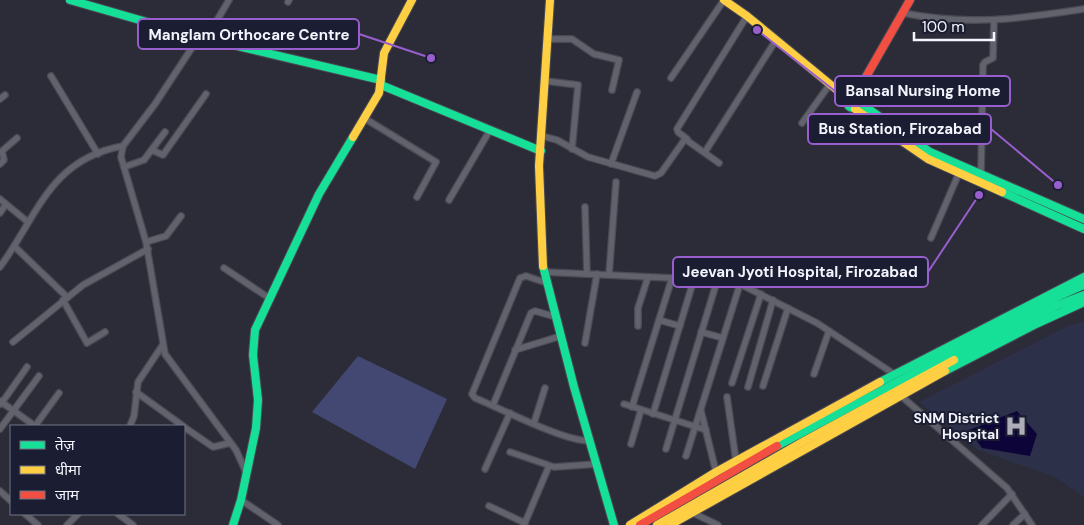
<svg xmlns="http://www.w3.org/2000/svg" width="1084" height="525" font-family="'DM Sans','Noto Sans Devanagari',sans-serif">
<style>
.built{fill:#2d3049}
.green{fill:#424872}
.water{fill:#0d043a}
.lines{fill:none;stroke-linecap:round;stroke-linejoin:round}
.street-casing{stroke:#494a53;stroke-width:8}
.fast-casing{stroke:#494a53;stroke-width:10}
.slow-casing{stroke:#494a53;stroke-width:10}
.jam-casing{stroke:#494a53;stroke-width:10}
.street{stroke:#61626c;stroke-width:5.5}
.fast{stroke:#16e098;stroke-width:8}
.slow{stroke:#ffcf43;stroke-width:8}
.jam{stroke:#f24e42;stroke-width:8}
.labels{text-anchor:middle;stroke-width:4;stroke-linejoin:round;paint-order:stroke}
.poi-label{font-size:14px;font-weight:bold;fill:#f3f4fd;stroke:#1b1e32;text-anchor:end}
.leader{fill:none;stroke:#995ece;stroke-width:2}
.callout-dot{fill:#995ece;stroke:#1b1e32;stroke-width:2}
.callout{fill:#1b1e32;stroke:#995ece;stroke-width:2}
.callout-label{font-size:15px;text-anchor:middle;font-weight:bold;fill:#f3f4fd}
</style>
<rect width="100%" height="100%" fill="#2b2c37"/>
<path class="built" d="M1084,321V497L1055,477L978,450L919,402L1068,326Z"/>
<path class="green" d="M358,356L447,399L415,469L312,412Z"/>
<path class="water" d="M1017,411L1037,434L1030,456L982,448L969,430Z"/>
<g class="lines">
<g class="street-casing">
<g id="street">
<path d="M288,2L289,0"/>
<path d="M903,13C968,26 1019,19 1084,9"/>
<path d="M199,37L155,104L123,146L121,157L146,242L165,354L236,450L246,472"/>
<path d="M206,39L229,0"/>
<path d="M548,39H572L594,54L619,60L612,90"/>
<path d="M51,76L98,154"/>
<path d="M671,78L724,0"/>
<path d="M546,81L578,85L572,149"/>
<path d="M0,99L5,95"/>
<path d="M364,118L436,162L417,197"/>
<path d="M802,123L830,84"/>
<path d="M542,136L557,140L588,157L655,176L661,173L685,139L719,163"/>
<path d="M687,139L678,132L677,129L747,16"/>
<path d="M152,150L163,155L206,94"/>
<path d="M705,152L776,40"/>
<path d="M0,164L4,160L2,151L17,138"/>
<path d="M611,164L637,92"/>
<path d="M124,167L144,160L165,132"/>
<path d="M981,174L983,65L985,62L993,58L994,21"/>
<path d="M0,199L28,222"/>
<path d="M449,200L490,130"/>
<path d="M585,207L587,274"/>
<path d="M0,213L6,204"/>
<path d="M931,238L959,173"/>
<path d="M146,242L166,236L181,216"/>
<path d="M15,247L67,297"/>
<path d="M0,267C38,215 50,159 123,146"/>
<path d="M224,268L269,298"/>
<path d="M544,272L672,278L740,284L817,323L894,374"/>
<path d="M609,275L616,182"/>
<path d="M547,283L526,276L520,278L472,394L475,398C502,409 563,441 590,441"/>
<path d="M63,300L87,343L105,332"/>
<path d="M659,320L680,326"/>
<path d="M638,326V308L648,277"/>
<path d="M701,332L723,338"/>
<path d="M13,342L83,285L148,249"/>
<path d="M585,343L597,274"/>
<path d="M515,350L561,336"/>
<path d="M814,374L829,331"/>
<path d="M732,383L761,294"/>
<path d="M763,386L788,308"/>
<path d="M748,387L773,300"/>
<path d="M136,392L183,426"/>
<path d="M900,395L1007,488L1032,525"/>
<path d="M727,397L736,461"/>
<path d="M0,401L35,426L59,393"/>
<path d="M1,404L27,367"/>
<path d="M624,404L706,430"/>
<path d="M493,405L531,313L535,311L556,317"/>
<path d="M632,407L672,278"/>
<path d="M701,411L716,472"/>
<path d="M653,414L694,279"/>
<path d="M534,423L545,388"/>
<path d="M130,426L134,416L138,382L162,346"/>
<path d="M184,427L213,447L230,443"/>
<path d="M0,429L39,376"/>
<path d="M631,444L641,410"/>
<path d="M666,449L717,281"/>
<path d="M510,452L554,467L597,464"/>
<path d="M686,456L740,284"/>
<path d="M485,469L510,413"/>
<path d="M0,491L11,501"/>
<path d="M241,500L278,525"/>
<path d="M489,506L525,523"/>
<path d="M691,512L718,525"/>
<path d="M25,514L38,525"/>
<path d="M118,514L133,525"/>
<path d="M67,525L78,514"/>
<path d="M524,525L549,466"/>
<path d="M982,525L1012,494"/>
<path d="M1013,525L1025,514"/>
</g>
</g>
<g class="fast-casing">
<g id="fast">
<path d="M70,0L199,37L381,80"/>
<path d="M381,85L541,151"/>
<circle cx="853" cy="102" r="6"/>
<path d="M860,103L930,152L1084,219"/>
<path d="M1002,192L1084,229"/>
<path d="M543,266L574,387L614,525"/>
<path d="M954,360L1058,305L1084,295"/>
<path d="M945,371L1036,324L1084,302"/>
<path d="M880,382L1084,277"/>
<path d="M777,446L1061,295L1084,285"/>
<path d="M233,525L241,500L256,428L258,400L253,355L255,330L319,194L353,137"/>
</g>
</g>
<g class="slow-casing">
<g id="slow">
<path d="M724,0L747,16L848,99"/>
<path d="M855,109L928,159L1002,192"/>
<path d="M353,137L379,93L384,53L412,0"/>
<path d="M543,266L539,166L550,0"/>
<path d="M630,525L716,472L880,382"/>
<path d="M657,525L806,440L954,360"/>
<path d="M670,525L945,371"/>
</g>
</g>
<g class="jam-casing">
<g id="jam">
<path d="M855,96L910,0"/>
<path d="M640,525L777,446"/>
</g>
</g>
<use href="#street" class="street"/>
<use href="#fast" class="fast"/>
<use href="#slow" class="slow"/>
<use href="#jam" class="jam"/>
</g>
<defs>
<g id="hospital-bare" transform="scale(1.725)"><path d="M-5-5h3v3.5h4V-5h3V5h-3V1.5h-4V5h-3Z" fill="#adaeb8" stroke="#1b1e32" stroke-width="2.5" paint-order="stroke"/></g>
</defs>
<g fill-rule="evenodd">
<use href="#hospital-bare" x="1016" y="426"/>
</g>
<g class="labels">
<g class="poi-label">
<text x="999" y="423">SNM District<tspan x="999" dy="16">Hospital</tspan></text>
</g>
</g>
<path class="leader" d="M431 58L359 34M757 30L835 91M1058 185L991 129M979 195L928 272"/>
<g class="callout-dot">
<circle cx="431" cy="58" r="5"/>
<circle cx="757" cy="30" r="5"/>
<circle cx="1058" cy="185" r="5"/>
<circle cx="979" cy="195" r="5"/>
</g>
<g class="callout">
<rect x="138" y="19" width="221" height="30" rx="5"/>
<rect x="835" y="76" width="175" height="30" rx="5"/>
<rect x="808" y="114" width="183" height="30" rx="5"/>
<rect x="673" y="257" width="255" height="30" rx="5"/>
</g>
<g class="callout-label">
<text x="249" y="40">Manglam Orthocare Centre</text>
<text x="923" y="96">Bansal Nursing Home</text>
<text x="900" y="134">Bus Station, Firozabad</text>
<text x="800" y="277">Jeevan Jyoti Hospital, Firozabad</text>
</g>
<rect x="10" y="425" width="175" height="90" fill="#1b1e32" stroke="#717483"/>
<rect x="20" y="441" width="25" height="8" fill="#16e098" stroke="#717483"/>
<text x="55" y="450" font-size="15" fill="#f3f4fd">तेज़</text>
<rect x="20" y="466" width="25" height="8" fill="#ffcf43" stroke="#717483"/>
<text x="55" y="475" font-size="15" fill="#f3f4fd">धीमा</text>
<rect x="20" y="491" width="25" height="8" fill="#f24e42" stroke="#717483"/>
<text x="55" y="500" font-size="15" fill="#f3f4fd">जाम</text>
<path d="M914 32v8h80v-8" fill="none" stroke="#f3f4fd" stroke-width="2.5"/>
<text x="922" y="32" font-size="15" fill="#f3f4fd" stroke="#1b1e32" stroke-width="4" paint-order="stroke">100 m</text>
</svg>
